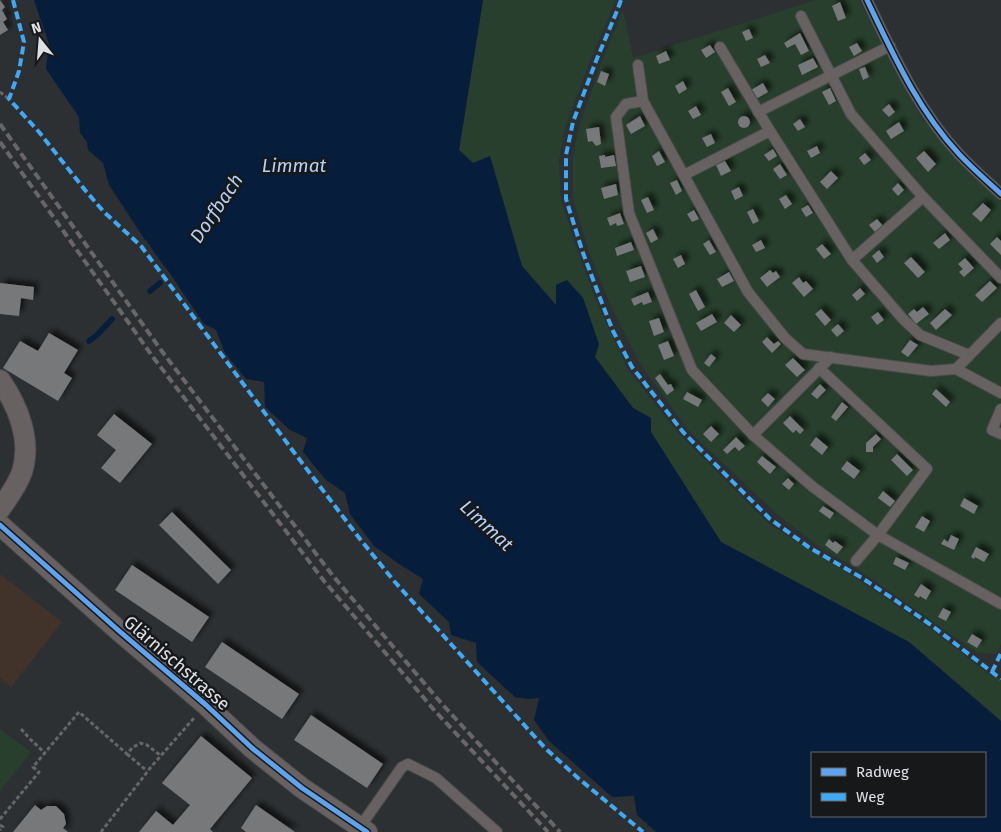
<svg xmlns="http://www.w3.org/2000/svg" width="1001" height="832" font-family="'Fira Sans',sans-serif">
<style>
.education{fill:#41332a}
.green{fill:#273f2c}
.water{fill:#061d3c;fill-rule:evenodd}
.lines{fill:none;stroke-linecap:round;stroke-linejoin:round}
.stream{stroke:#061d3c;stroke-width:5.5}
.building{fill:#76787a;filter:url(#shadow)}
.lane-casing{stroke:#4a4c4e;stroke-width:12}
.street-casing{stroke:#4a4c4e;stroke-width:22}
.path{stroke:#686565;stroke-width:3;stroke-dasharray:4 2.5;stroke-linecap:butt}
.lane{stroke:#686161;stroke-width:10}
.street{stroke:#686161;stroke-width:20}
.rail{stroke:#696667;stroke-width:4;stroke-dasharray:8 4;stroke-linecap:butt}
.quiet{stroke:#3fa9f5;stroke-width:4;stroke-dasharray:8 4;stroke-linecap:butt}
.cycleway-casing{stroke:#16181a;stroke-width:8}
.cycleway{stroke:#60a3ed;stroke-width:5}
.labels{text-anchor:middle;stroke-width:5;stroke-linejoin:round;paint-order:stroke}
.street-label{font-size:18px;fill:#dee1e4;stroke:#16181a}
.water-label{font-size:19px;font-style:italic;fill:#b5d1f7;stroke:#16181a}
</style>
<defs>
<filter id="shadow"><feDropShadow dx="4.5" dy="-4.5" stdDeviation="2.5" flood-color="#0009"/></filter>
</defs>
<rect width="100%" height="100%" fill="#2d3032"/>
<path class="education" d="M0,574L62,622L11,687L0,678Z"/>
<g class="green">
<path d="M483,0H616L590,61L565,128L559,160L561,200L579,255L595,298L628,370L680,435L769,524L859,580L934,631L991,676L1001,680V721L909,642L721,542L651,432V418L633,408L556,305L522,266L490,156L473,163L459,150Z"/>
<path d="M816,0H859L920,116L955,156L1001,201V644L996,654L976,652L859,570L818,546L777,514L687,429L639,362L609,302L589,252L573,200V157L580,123L601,64L623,10L633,58Z"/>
<path d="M0,729L31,752L0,791Z"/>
</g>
<path class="water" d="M34,0H483L459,150L473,163L490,156L522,266L556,305V285L567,280L583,298L599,344L595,357L633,408L651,418V432L721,542L909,642L1001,721V832H656L637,815L634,796L612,797L549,741L534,720L539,698L528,699L515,697L477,662L476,643L451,635L449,622L419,594L423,579L399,564L374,546L350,514L345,493L326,480L303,452L307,438L290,430L265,407L264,382L246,379L225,353L216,330L204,324L171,275L153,251V250L146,240H145L109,185L103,163L88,150L87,142L80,133L79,117L46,69L49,44ZM812,753H985V816H812Z"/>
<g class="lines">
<g class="stream">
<path d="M150,291L160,283"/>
<path d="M89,341L97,335L112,319"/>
</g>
</g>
<g class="building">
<path d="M0,0L5,7L2,10L7,19L3,22L8,30L0,35Z"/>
<path d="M840,2L846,18L838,21L832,6Z"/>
<path d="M749,29L753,38L746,41L742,32Z"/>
<path d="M800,33L809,51L801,55L795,44L787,48L784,43Z"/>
<path d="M857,43L862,51L854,56L849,47Z"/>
<path d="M710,45L715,52L706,58L701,50Z"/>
<path d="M666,51L670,60L659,64L656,56Z"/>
<path d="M765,55L770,63L761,67L757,59Z"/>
<path d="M813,58L818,67L802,75L798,65Z"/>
<path d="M865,67L869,77L863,80L859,69Z"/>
<path d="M601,71L609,74L605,86L597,82Z"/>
<path d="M683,81L687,89L679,94L675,86Z"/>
<path d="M763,83L768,92L756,99L751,90Z"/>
<path d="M728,88L736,102L729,106L721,92Z"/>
<path d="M830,88L836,101L829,105L822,92Z"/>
<path d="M889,104L895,112L889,117L882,110Z"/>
<path d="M696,106L701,115L693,119L688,111Z"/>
<path d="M640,116L645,126L631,134L626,125Z"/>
<circle cx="744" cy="122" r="6"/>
<path d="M800,119L805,127L798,131L793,124Z"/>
<path d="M899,122L904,131L891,139L886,131Z"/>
<path d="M599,127L601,144L596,146L592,141L588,142L586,129Z"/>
<path d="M711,134L715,143L707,147L702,138Z"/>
<path d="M817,146L820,153L811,158L807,151Z"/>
<path d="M773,149L777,156L769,161L764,155Z"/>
<path d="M659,151L665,162L657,166L652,156Z"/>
<path d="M924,151L936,164L928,172L916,158Z"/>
<path d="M865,153L871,160L864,165L859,158Z"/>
<path d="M605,155V157L614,155L616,166L601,168L599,156Z"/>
<path d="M725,161L731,171L721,176L716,165Z"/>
<path d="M780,164L787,175L780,179L773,169Z"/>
<path d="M831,171L838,178L827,189L820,182Z"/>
<path d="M677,180L682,191L676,195L670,183Z"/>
<path d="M898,183L904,190L898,196L892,189Z"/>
<path d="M616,184L618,195L604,199L601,188Z"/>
<path d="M739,187L743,196L735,200L731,191Z"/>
<path d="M786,195L792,204L785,209L779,199Z"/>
<path d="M648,197L654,210L647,213L641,200Z"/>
<path d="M983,203L991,210L981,222L972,214Z"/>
<path d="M808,205L813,213L806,217L801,209Z"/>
<path d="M753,209L759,221L753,224L747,212Z"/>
<path d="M694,210L699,219L692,222L687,214Z"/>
<path d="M620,213L624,224L617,226L616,223L610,226L607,218Z"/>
<path d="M877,219L883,226L875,232L869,225Z"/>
<path d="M653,229L658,239L651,243L646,233Z"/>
<path d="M945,233L950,240L939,249L933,243Z"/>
<path d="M997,237L1001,241V255L990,244Z"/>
<path d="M709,240L716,252L710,255L703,244Z"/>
<path d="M761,240L765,248L756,252L752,245Z"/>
<path d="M631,242L634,250L617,256L615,248Z"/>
<path d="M822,244L831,254L824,259L816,249Z"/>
<path d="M879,250L884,257L877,263L872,256Z"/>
<path d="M681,255L685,264L678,268L673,259Z"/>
<path d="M911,257L925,272L918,278L904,263Z"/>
<path d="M965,258L974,268L964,277L959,272L963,269L958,264Z"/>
<path d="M641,266L645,277L630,282L626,271Z"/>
<path d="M770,270L773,273L776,271L780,277L767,287L760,278Z"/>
<path d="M729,272L734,281L722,287L717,279Z"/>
<path d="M799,277L803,283L806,281L813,289L804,297L792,283Z"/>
<path d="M990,281L997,288L982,302L975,295Z"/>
<path d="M0,283L34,287L33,300L21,298L19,316L0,314Z"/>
<path d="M860,288L865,294L857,301L852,295Z"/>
<path d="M696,290L705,307L698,311L689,294Z"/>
<path d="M648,292L652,302L643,305L642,302L634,306L631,299Z"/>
<path d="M923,307L929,314L916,324L908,314L914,309L917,312Z"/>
<path d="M821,309L831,320L825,326L815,314Z"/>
<path d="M945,309L952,315L936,330L930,323Z"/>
<path d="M878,312L884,320L877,325L871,317Z"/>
<path d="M712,314L717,322L701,331L696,323Z"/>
<path d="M731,315L741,325L734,332L724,323Z"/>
<path d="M659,318L664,332L654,336L649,321Z"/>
<path d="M838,324L844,331L837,337L831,330Z"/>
<path d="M49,333L78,350L64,373L72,378L58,401L3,368L20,341L38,351Z"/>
<path d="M767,337L774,344L778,341L781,344L772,353L762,342Z"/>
<path d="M910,340L918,345L908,357L901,352Z"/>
<path d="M668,341L674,356L664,360L658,345Z"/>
<path d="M711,354L716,358L709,367L704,363Z"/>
<path d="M793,358L805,370L797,377L785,365Z"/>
<path d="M660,374L668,385L671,384L674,390L667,395L655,378Z"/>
<path d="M820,384L826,390L817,399L811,394Z"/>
<path d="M936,389L950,402L946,407L932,394Z"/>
<path d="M687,392L702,400L698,407L683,399Z"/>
<path d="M768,393L775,399L768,407L761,400Z"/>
<path d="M842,402L848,407L836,421L831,417Z"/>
<path d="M114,414L152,444L120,483L101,468L116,450L97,435Z"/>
<path d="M790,416L804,430L800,434L796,430L793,433L783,423Z"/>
<path d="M711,426L719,434L711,442L703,434Z"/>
<path d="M876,434L881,439L873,447V452H866V443Z"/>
<path d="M736,437L745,446L739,451L735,447L727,454L723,450Z"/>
<path d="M816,437L828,447L822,455L810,445Z"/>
<path d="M897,454L913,470L907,476L891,460Z"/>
<path d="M762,456L776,467L770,474L757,462Z"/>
<path d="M847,461L860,471L854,479L841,469Z"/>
<path d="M788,478L794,484L789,490L782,484Z"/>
<path d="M883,491L895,501L890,507L878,498Z"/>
<path d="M964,498L978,506L974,514L960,506Z"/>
<path d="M823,506L834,513L830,519L819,511Z"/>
<path d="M172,512L231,570L218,584L159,525Z"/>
<path d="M922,516L930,521L924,532L915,527Z"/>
<path d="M951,535L959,539L954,550L941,544L944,539L948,542Z"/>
<path d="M829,539L833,543L835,541L843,547L837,554L825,545Z"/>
<path d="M976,547L989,554L984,562L975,557L974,559L971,557Z"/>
<path d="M896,557L909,563L905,570L893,564Z"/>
<path d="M132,565L209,617L192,642L115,590Z"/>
<path d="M921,584L931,591L926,600L920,596L919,598L914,595Z"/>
<path d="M943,608L951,612L946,621L938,617Z"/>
<path d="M972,634L982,640L977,648L967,642Z"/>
<path d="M222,642L299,694L282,719L205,667Z"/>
<path d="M311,715L383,764L367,788L294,740Z"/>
<path d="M201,736L252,778L210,829L213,832H139L156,811L173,825L190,805L162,783Z"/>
<path d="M35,805L41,810L47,806H56L64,814L66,824L63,828L68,832H13Z"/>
<path d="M256,805L295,832H246L241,828Z"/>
</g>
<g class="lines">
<g class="lane-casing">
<g id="lane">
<path d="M867,0C893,54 918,110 959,154C972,168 987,181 1001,194"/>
<path d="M801,16L851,114L923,197L1001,278"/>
<path d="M720,47L770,131L852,260L903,319L920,335L969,355"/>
<path d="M638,65L643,101"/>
<path d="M758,112L890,46"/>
<path d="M684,175L770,131"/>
<path d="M852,260L923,197"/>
<path d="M831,357L753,435L813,487L878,535L1001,604"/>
<path d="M819,368L927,469L878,535L856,561"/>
<path d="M956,369L1001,393"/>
<path d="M1001,409L992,430L1001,434"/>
<path d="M753,435L692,370L629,213L616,117L626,104L643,101L748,292L785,338L803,354L931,371L956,369L1001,323"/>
<path d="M360,827L402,767L408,764L436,778L497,832"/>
</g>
</g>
<g class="street-casing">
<g id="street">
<path d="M0,380C18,406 32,440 22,472C17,486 8,498 0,509"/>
<path d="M0,525L118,630L206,705L252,748L302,788L367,832"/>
</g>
</g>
<g class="path">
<path d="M0,92L9,99"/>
<path d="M21,729L30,739L45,753"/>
<path d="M127,754L147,771"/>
<path d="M0,819L39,772L33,767L79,712L127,754L132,748L140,743L147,745L160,755"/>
<path d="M0,825L3,827L0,830"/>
<path d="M101,832L151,767L194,718"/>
</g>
<use href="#lane" class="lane"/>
<use href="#street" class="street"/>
<g class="rail">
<path d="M0,124L161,350L333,576L442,704L560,832"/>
<path d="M0,142L153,357L324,581L435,711L548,832"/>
</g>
<g class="quiet">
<path d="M13,0L24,42L19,71L9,99L39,132L85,190L104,212L141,246L293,451L360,539L394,581L545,748L578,778L643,832"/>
<path d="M621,0L617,11L596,61L573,122L566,155V199L583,253L600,298L613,331L632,367L683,432L770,519L810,548L862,578L895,600L931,625L1001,679"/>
<path d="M992,672L1001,653"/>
</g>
<g class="cycleway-casing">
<g id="cycleway">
<path d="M867,0C893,54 918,110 959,154C972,168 987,181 1001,194"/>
<path d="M0,525L118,630L206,705L252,748L302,788L367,832"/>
</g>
</g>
<use href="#cycleway" class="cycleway"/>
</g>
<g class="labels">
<g class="street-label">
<text transform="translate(177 663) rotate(41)" y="6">Glärnischstrasse</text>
</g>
<g class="water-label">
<text x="294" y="172">Limmat</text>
<text transform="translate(216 208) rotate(-56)" y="7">Dorfbach</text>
<text transform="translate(487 525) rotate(43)" y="7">Limmat</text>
</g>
</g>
<rect x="811" y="752" width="175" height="65" fill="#16181a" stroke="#66686b"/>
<rect x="821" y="768" width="25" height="8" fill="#60a3ed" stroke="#66686b"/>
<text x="856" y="777" font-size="15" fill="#dee1e4">Radweg</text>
<rect x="821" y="793" width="25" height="8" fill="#3fa9f5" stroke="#66686b"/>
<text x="856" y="802" font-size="15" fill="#dee1e4">Weg</text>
<g transform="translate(40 40) rotate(343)" stroke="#16181a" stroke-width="4" paint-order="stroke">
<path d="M0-4L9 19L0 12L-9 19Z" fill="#dee1e4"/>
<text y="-8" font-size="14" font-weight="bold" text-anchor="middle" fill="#dee1e4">N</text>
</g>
</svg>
